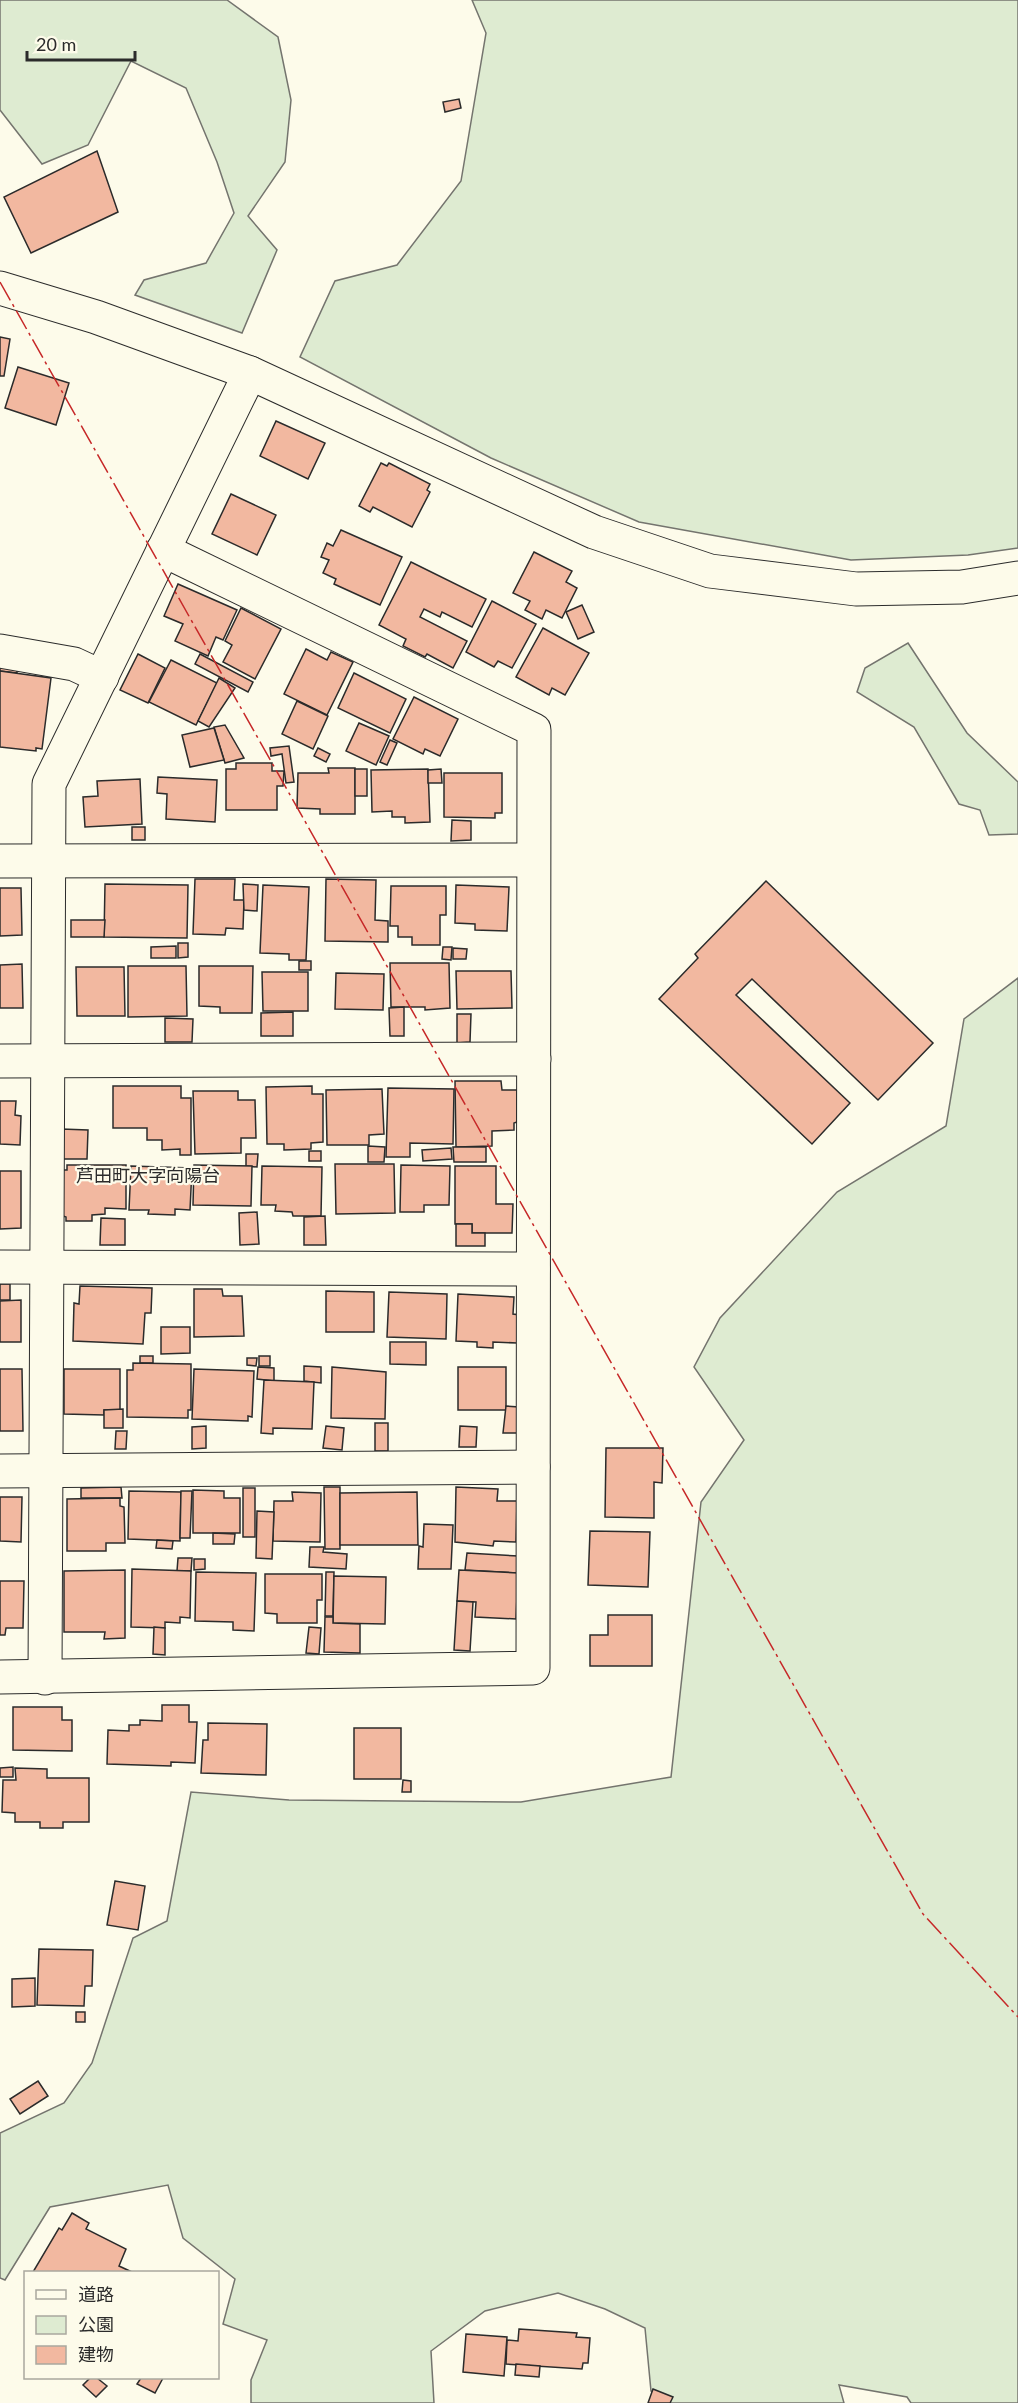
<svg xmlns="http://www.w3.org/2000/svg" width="1018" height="2403" font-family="Lato,'Noto Sans JP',sans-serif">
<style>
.green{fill:#deebd1;stroke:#74746e;stroke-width:1.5}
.building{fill:#f2b8a0;stroke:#2b2b2b;stroke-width:1.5}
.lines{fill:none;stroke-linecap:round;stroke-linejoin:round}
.minor-casing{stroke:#2b2b2b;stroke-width:35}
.tertiary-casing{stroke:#2b2b2b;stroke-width:35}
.minor{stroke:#fdfbea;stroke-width:33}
.tertiary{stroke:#fdfbea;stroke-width:33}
.power{stroke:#c62828;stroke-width:1.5;stroke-dasharray:21 4.5 3 4.5;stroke-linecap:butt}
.labels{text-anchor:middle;stroke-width:4.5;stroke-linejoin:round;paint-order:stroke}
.quarter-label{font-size:18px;fill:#2b2b2b;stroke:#fdfbea}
</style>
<rect width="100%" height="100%" fill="#fdfbea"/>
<g class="green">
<path d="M0,0H227L278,37L291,100L285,162L248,216L277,250L242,333L135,295L144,280L206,263L234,213L217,162L186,88L131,61L88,145L42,164L0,110Z"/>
<path d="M472,0H1018V548L968,555L851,560L639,522L491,458L300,357L335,281L397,265L461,181L486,33Z"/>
<path d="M908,643L967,733L1018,782V834L989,835L980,810L959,804L914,727L857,692L865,668Z"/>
<path d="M1018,978V2403H911L907,2397L839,2385L844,2403H671L651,2391L645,2328L605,2309L558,2293L485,2311L431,2351L434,2403H251V2380L267,2340L223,2324L235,2279L183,2238L168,2185L50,2207L5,2280L0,2278V2133L64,2103L92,2063L133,1938L167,1921L191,1792L289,1800L521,1802L671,1777L701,1502L744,1440L694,1367L720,1318L837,1192L946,1126L964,1019Z"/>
</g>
<g class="building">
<path d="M459,99L461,108L445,112L443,102Z"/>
<path d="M97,151L118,212L31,253L4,197Z"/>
<path d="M0,337L10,339L4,376H0Z"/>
<path d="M18,367L69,383L56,425L5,408Z"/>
<path d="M276,421L325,443L308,479L260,456Z"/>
<path d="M381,463L387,466L389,463L430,484L427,490L430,492L412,527L373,507L370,512L359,506Z"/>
<path d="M231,494L276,515L257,555L212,534Z"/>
<path d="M341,530L402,557L380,605L334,584L336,579L323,573L329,560L321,557L327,543L333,546Z"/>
<path d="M534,552L572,571L566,582L577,588L562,618L546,610L542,619L525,610L530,601L513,593Z"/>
<path d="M411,562L486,599L472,627L442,612L440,617L424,609L420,617L467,641L453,668L427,654L425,657L403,646L406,639L379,625Z"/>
<path d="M178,584L237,610L223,640L216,637L208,656L175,641L183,624L164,616Z"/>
<path d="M492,601L536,624L512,668L498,661L494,667L466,652Z"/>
<path d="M582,605L594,632L578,639L566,612Z"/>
<path d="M241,608L281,629L255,679L223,662L232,645L225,641Z"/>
<path d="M543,628L589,653L565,695L552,688L549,695L516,677Z"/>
<path d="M306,649L327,660L331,652L353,662L327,715L284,694Z"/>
<path d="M138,654L165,668L148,703L120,690Z"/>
<path d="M200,654L253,682L248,692L195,664Z"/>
<path d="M171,660L217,683L196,725L149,702Z"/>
<path d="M0,664L17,666V673L0,671Z"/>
<path d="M0,671L51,678L42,749L36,748V751L0,747Z"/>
<path d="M354,673L406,699L390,733L338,708Z"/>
<path d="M219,678L235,688L209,727L198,721Z"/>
<path d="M414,697L458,719L440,756L425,749L423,754L393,739Z"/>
<path d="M297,701L328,716L313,749L282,734Z"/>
<path d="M359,723L389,736L376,765L346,751Z"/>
<path d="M225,725L244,758L225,763L214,727Z"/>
<path d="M214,728L224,760L190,767L182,735Z"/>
<path d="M390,740L397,743L387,765L380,762Z"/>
<path d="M289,746L294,782L286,783L282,754L271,756L270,748Z"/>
<path d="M318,748L330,754L326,762L314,756Z"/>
<path d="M236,763H272V771H284L283,786H277V810H226V769H236Z"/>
<path d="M328,768H355V814H320V809L297,808L298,773H329Z"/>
<rect x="355" y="769" width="12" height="27"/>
<path d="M428,769L430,822L405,823V817H392V811L372,812L371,770Z"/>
<path d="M441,769L442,783H428V770Z"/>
<path d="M444,773H502V813H495V818L444,817Z"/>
<path d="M158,777L217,780L215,822L166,819L167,794L157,793Z"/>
<path d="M140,779L142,824L85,827L83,797L98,796L97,781Z"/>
<path d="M452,820L471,821V840L451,841Z"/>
<rect x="132" y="827" width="13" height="13"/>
<path d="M195,879H235L234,900H244L243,929L226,928L225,935L193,934Z"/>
<path d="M326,879L376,880L375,920L388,921V942L325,941Z"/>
<path d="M766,881L933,1043L878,1100L752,979L736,995L850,1103L812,1144L659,999L698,958L695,954Z"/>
<path d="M105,884L188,885L187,938L104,937Z"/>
<path d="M243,884L258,885L257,911L244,910Z"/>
<path d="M263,885L309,887L306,960H289V954L260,953Z"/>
<path d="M456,885L509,887L507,931L475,930V924L455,923Z"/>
<path d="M391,886H446V915H440V945H412V937H398V926H390Z"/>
<path d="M0,888H21L22,935L0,936Z"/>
<path d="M71,920H105L104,937H71Z"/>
<path d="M178,943H188V957L178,958Z"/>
<path d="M176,946V958H151V947Z"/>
<path d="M443,947H452L451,960L442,959Z"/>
<path d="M453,948L467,949L466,959H453Z"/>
<rect x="299" y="961" width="12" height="9"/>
<path d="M390,963H449L450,1008L425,1010V1007H391Z"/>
<path d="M22,964L23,1008H0V965Z"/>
<path d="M128,966H186L187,1016L128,1017Z"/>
<path d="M199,966H253L252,1013H220V1007L199,1006Z"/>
<path d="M76,967H124L125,1016H77Z"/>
<path d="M456,971H511L512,1008L457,1009Z"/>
<path d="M262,972H308V1011H263Z"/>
<path d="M336,973L384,974L383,1010L335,1009Z"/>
<path d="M404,1007V1036H390L389,1008Z"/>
<path d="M293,1012V1036H261V1013Z"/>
<path d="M457,1014H471L470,1042L457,1043Z"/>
<path d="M165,1018L193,1019L192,1042H165Z"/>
<path d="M455,1081H501L502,1090H517V1122L514,1123V1130L492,1131V1146L456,1147Z"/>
<path d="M113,1086H181V1098H191V1155H180V1149L162,1150V1140H147V1128H113Z"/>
<path d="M312,1086V1094H323V1142L311,1143V1149L284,1150V1144H267L266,1087Z"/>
<path d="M388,1088L454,1089L453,1144L410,1143V1157H386Z"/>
<path d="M382,1089L384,1134L369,1135V1145H327L326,1090Z"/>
<path d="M193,1091H238V1100H255L256,1138H241V1153L195,1154Z"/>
<path d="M0,1101H16L15,1115L21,1116L20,1145L0,1144Z"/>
<path d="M61,1129L88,1130L87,1159H60Z"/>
<path d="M368,1146L385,1147L384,1162H368Z"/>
<path d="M453,1147H486V1162H454Z"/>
<path d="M451,1148L452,1159L423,1161L422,1150Z"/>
<rect x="309" y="1151" width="12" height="10"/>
<path d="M246,1154H258L257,1167L246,1166Z"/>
<path d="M335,1164H394L395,1213L336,1214Z"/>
<path d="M67,1165H126V1209L105,1208V1214L92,1215V1221H66V1217L63,1216V1170H67Z"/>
<path d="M194,1165L252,1166L251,1206L193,1205Z"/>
<path d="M401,1165L450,1166L449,1205H424V1212H400Z"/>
<path d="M131,1166L192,1168L190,1210L175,1209V1215L148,1214L149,1210H129Z"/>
<path d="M262,1166L322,1167L321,1216H293L292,1212L275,1211L276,1205H261Z"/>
<path d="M455,1166H496V1204H513L512,1233H472V1224H455Z"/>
<path d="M0,1171H21V1228L0,1229Z"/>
<path d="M257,1212L259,1244L240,1245L239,1213Z"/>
<path d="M325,1216L326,1245H304V1217Z"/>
<path d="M101,1218L125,1219V1245H100Z"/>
<path d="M456,1224H472V1233H485V1246H456Z"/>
<rect x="0" y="1284" width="10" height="16"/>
<path d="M80,1286L152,1288L151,1313H145L143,1344L73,1341L74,1303L79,1304Z"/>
<path d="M194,1289H222L223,1296H242L244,1336L194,1337Z"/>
<path d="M326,1291L374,1292V1332H326Z"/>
<path d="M389,1292L447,1294L446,1339L387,1337Z"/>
<path d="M458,1294L514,1297L513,1314L520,1315L517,1343L493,1342V1348L477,1347V1342L456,1341Z"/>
<path d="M21,1300V1342H0V1301Z"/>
<path d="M161,1327H190V1353L161,1354Z"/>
<path d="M390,1342H426V1365L390,1364Z"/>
<rect x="140" y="1356" width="13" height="7"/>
<rect x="259" y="1356" width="11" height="10"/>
<path d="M247,1358H257L256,1366L247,1365Z"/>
<path d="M133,1363L191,1364V1410H188V1418L127,1417V1370H133Z"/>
<path d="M304,1366L321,1367V1383L304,1381Z"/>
<path d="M258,1367L274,1368V1381L257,1379Z"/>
<path d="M332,1367L386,1372L385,1419L331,1418Z"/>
<rect x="458" y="1367" width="48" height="43"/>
<path d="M0,1369H22L23,1431H0Z"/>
<path d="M64,1369H120V1410H104V1415L64,1414Z"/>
<path d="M194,1369L254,1371L252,1417L248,1416V1421L192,1419Z"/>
<path d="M264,1380L314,1382L312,1429L273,1428V1434L261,1433Z"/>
<path d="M506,1406L519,1407L518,1433H503Z"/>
<path d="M123,1409V1428H104V1410Z"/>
<rect x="375" y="1423" width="13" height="28"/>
<path d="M206,1426V1448L192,1449V1427Z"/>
<path d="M326,1426L344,1428L342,1450L323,1448Z"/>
<path d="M460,1426L477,1427L476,1447H459Z"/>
<path d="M116,1431H127L126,1449H115Z"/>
<path d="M606,1448H663L662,1483L654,1482V1518L605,1517Z"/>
<path d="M121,1487L122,1498H81V1488Z"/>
<path d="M324,1487H340V1549H325Z"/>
<path d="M456,1487L498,1489L497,1501H517L516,1542L494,1541L493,1546L455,1542Z"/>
<rect x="243" y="1488" width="12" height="49"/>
<path d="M193,1490L224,1491V1498H240V1533H193Z"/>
<path d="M129,1491L181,1492L180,1541L128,1539Z"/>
<path d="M181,1491H192L190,1538H180Z"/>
<path d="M292,1492L321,1493L320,1542L273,1541L274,1501H293Z"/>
<path d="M417,1492L418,1545H340V1493Z"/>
<path d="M0,1497H22L21,1542L0,1541Z"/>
<path d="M120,1498V1506L124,1507L125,1543H106V1551H67V1499Z"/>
<path d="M257,1511L274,1512L272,1559L256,1558Z"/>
<path d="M424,1524L453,1525L451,1569H418L419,1546L423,1547Z"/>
<path d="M590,1531L650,1532L648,1587L588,1585Z"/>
<path d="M213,1533L235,1534L234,1544H213Z"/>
<path d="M157,1540L173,1541L172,1549L156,1548Z"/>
<path d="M310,1547H324L323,1552L347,1554L346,1569L309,1567Z"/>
<path d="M467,1553L518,1556L517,1573L465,1570Z"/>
<path d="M178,1558H192L191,1571H177Z"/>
<path d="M194,1559H205V1569L194,1570Z"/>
<path d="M132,1569L191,1571L190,1618L180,1617V1623L165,1622V1628L131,1627Z"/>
<path d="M125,1570V1638L104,1639L105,1632H64V1571Z"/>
<path d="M459,1570L518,1573L516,1619L475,1617L476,1602L457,1601Z"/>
<path d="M196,1572L256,1573L254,1631L233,1630V1622L195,1621Z"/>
<path d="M326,1572H334L333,1616H325Z"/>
<path d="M265,1574H322V1600H317V1623H277V1614L265,1613Z"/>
<path d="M334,1576L386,1577L385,1624L333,1623Z"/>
<path d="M0,1581H24L23,1628H6L5,1635H0Z"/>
<path d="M457,1601L473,1602L470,1651L454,1650Z"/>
<path d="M608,1615H652V1666H590V1635H608Z"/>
<path d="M325,1617H333V1623L360,1624V1653L324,1652Z"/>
<path d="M154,1627L165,1628V1655L153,1654Z"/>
<path d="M309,1627L321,1628L319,1654L306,1653Z"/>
<path d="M162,1705H189V1722H197L195,1763L171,1762V1766L107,1764L108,1730L129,1731V1725H140V1720L162,1721Z"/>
<path d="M13,1707H62V1720H72V1751L13,1750Z"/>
<path d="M208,1723L267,1724L266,1775L201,1773L203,1740H208Z"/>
<rect x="354" y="1728" width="47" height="51"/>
<path d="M13,1767V1777H0V1768Z"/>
<path d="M15,1768L47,1769V1778H89V1822H63V1828H40V1822H15V1813L2,1812L3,1780H16Z"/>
<path d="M403,1780L411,1781V1792H402Z"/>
<path d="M115,1881L145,1886L138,1930L107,1925Z"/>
<path d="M39,1949L93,1950L92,1986H85L84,2006L37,2005Z"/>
<path d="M35,1978V2006L12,2007V1979Z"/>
<rect x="76" y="2012" width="9" height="10"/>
<path d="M38,2081L48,2096L20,2114L10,2099Z"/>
<path d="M72,2213L89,2223L86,2229L126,2249L119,2266L132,2272H33L59,2228L62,2230Z"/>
<path d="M519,2329L577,2333L576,2337L590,2338L588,2363H583L582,2369L506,2364L507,2340L518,2341Z"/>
<path d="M466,2334L507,2337L504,2376L463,2372Z"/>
<path d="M516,2364L540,2366L539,2377L515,2375Z"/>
<path d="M90,2378H97L107,2386L96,2397L83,2385Z"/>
<path d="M141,2378H163L155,2393L137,2384Z"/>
<path d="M653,2389L673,2397L670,2403H648Z"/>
</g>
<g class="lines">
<g class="minor-casing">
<g id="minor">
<path d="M0,651L74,664L102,677"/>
<path d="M0,861L533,860"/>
<path d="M0,1061L534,1059"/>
<path d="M0,1267L533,1269"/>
<path d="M0,1471L533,1467"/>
<path d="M0,1677L533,1668L534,730L163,550"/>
<path d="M45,1678L49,784L250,373"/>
</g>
</g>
<g class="tertiary-casing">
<path id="tertiary" d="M0,288L96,317L250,373L594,532L710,571L856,589L962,587L1018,578"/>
</g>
<use href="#minor" class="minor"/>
<use href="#tertiary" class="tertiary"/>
<path class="power" d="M0,282L923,1914L1018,2017"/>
</g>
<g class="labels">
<g class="quarter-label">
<text x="148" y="1182">芦田町大字向陽台</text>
</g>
</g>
<rect x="24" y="2271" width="195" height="108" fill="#fdfbea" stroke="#a9a89e" stroke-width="1.5"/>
<rect x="36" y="2290" width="30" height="9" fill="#fdfbea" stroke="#a9a89e" stroke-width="1.5"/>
<text x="78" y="2301" font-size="18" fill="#2b2b2b">道路</text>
<rect x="36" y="2316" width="30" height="18" fill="#deebd1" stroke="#a9a89e" stroke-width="1.5"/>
<text x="78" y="2331" font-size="18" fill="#2b2b2b">公園</text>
<rect x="36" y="2346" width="30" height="18" fill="#f2b8a0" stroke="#a9a89e" stroke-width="1.5"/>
<text x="78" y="2361" font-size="18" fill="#2b2b2b">建物</text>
<path d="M27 51v9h108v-9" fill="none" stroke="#2b2b2b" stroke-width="3"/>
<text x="36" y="51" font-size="18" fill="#2b2b2b" stroke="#fdfbea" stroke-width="4.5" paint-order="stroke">20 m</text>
</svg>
